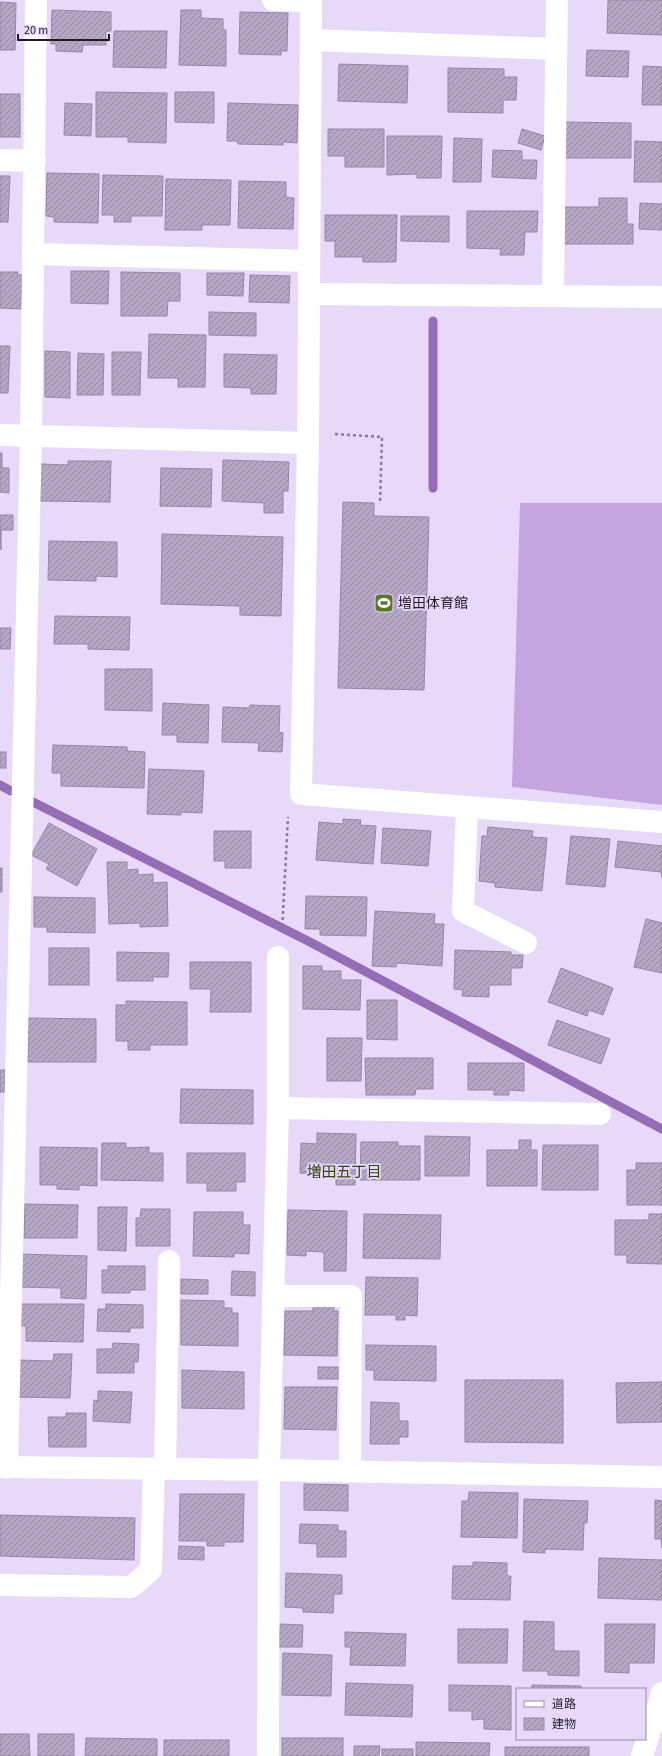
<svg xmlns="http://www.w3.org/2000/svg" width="662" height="1756" font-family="'Source Sans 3','Noto Sans JP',sans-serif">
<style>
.grass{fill:#c4a5e0}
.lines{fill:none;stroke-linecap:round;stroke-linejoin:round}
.stream{stroke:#956db6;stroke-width:9}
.building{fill:url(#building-hatch);stroke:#9686a5}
.path{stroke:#887c93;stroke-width:2.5;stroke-dasharray:3 3;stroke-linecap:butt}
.minor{stroke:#fff;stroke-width:22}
.labels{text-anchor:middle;stroke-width:3.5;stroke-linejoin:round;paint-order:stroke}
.poi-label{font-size:14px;fill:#211a26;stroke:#e8d8f9;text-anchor:start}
.neighbourhood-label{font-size:15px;fill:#324612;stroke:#e8d8f9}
</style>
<defs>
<pattern id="building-hatch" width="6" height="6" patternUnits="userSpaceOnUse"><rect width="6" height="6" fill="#b7a7c6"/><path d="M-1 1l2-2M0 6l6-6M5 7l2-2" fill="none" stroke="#9487a1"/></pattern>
</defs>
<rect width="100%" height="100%" fill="#e8d8f9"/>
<path class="grass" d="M520,503H662V805L512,787Z"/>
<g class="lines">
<g class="stream">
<path d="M433,321V488"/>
<path d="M0,785L11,791"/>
<path d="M31,801L308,941L662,1129"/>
</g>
</g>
<g class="building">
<path d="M608,0H662V35L607,33Z"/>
<path d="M0,2L16,3L15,50H0Z"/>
<path d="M52,10L111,12V31H106V45H83L82,52L56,51V44H51Z"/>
<path d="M181,10H201V18L223,19V30H226V66L179,65Z"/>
<path d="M240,12L288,13L287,51H281V55L239,54Z"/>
<path d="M114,31H167L166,68L113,67Z"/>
<path d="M587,50L629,51L628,77L586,76Z"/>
<path d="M339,64L408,66L407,103L338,101Z"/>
<path d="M643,66L662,67V105H642Z"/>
<path d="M448,68L504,69V77H517L516,100H503V113L448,112Z"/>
<path d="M96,92L167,93L166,143L128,142V137H96Z"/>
<path d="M175,92H214V123L175,122Z"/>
<rect x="0" y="94" width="20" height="43"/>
<path d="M65,103L92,104L91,136L64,135Z"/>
<path d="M228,103L298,105L297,143L283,142V145L238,144L237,141H227Z"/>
<path d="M563,122L631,123V158H562Z"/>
<path d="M328,129H384V167H345V156H328Z"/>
<path d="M522,129L545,136L541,150L518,143Z"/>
<path d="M387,136H442L441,178H417V174L387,175Z"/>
<path d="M454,138L482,139L481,182H453Z"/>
<path d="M635,141L662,142V182H634Z"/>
<path d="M493,150L522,151V160H537L536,179L492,177Z"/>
<path d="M47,173L99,174L98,223L54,222V217L46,216Z"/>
<path d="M103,175L163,176L162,216H131V222H114V215H102Z"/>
<path d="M0,176H10L8,222H0Z"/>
<path d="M166,179L231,180L230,225H202V230H165Z"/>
<path d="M239,181L286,182V197L294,198L293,229L238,228Z"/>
<path d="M599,198H627V224H633V244H560V207H599Z"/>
<path d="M640,203L662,204V230L639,229Z"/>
<path d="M467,211H538L537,232H525L524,255H500L501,249L467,248Z"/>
<path d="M325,215H397L396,262H363V257H335V241H325Z"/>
<path d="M401,216H449V242L401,241Z"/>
<path d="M71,271H109L108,304L71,303Z"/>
<path d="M0,272H18L17,275H22L21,309L0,308Z"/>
<path d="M121,272L180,273V301H168L167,316H121Z"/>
<path d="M207,273H244L243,296L207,295Z"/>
<path d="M250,275L290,276L289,303L249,302Z"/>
<path d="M209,312L256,313V336L209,335Z"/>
<path d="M149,334L206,335L205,387H178V378H148Z"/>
<path d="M0,346H10L8,393H0Z"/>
<path d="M45,351L70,352V398L45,397Z"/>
<path d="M112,352H141L140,395H112Z"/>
<path d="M78,353L104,354L103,395H77Z"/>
<path d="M224,354L277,355L276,394H251V388L224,387Z"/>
<path d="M0,453H2V468H9V493L0,492Z"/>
<path d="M223,460L289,462L288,491H283V513H264V503L222,501Z"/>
<path d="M68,461H111L110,502L40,501L41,464L68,465Z"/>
<path d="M161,468L212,469L211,507L160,506Z"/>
<path d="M343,502L374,503V516L429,517L424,690L338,688Z"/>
<path d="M0,515H13V530H1V550Z"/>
<path d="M162,534L283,537L281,616L240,615V606L161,604Z"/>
<path d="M49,541L117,542V577L96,576V581L48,580Z"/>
<path d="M55,616L130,617L129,650L88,649V644H54Z"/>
<path d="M0,628H11L10,649H0Z"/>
<path d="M105,669H152V711L105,710Z"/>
<path d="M163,703L209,705L208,743L177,742V735H162Z"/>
<path d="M250,705L280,706L279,732L283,733L282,752L258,751L259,743L222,742L223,707L249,708Z"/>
<path d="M53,745L127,747V751L145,752L144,788L61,786V773H52Z"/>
<rect x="0" y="752" width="6" height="16"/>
<path d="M149,769L204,771L202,813L181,812V815L147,814Z"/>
<path d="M343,819L361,820L360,825L376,826L373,864L316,860L319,822L343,824Z"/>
<path d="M49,823L97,849L77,886L46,869L49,864L31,855Z"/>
<path d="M488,827L533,831L532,837L547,838L542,891L495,887V883L479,881L482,836H487Z"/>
<path d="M383,828L431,831L428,866L381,863Z"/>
<path d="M214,831H251V868H225V861H214Z"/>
<path d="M571,836L610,839L605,887L566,884Z"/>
<path d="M618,841L662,846V877L661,872L615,867Z"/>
<path d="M107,862H127V870L138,869V875L153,874V883L167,882L168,926L140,927V923L109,924Z"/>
<rect x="0" y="868" width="2" height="24"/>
<path d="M306,896L367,897L366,936L320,935V929H305Z"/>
<path d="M34,897L95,898V933L47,932V927H34Z"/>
<path d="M375,911L435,914L434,924H444L442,966L397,963L396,967L372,966Z"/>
<path d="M646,919L662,923V973L634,967Z"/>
<rect x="49" y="948" width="40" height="37"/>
<path d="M455,950L511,952V955H523L522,968H511V985H489V997L462,996L463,990L454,989Z"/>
<path d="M117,952L169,953L168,977H153V981H117Z"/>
<path d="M190,962H251V1012H210L211,989H190Z"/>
<path d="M303,966H322V971H341V980H361L360,1010L303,1009Z"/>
<path d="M561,968L613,988L603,1015L589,1010L587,1016L548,1002Z"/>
<path d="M367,1000H397V1040L367,1039Z"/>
<path d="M126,1001L187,1002V1045H150V1050H128V1041H116V1005H126Z"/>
<path d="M28,1018L96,1019V1062H28Z"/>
<path d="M557,1020L610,1039L601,1064L548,1045Z"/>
<path d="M327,1038H362L361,1081H327Z"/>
<path d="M365,1058H433V1089H416L415,1095H366Z"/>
<path d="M468,1063H524V1091L509,1090V1095H494V1090H468Z"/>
<rect x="0" y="1070" width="5" height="22"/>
<path d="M181,1089L253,1090V1124L180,1123Z"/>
<path d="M317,1133L356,1134L355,1185H336V1174L300,1173L301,1143L317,1144Z"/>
<path d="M425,1136L470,1137L469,1176H425Z"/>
<path d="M519,1140H531V1150H537V1186H487V1150H519Z"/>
<path d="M361,1142H398V1146H420V1180H360Z"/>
<path d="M102,1143H126V1148L149,1147V1153H163V1181L101,1180Z"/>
<path d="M543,1145H598V1190H542Z"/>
<path d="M40,1147L97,1148V1186L79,1185V1190L57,1189V1185H40Z"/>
<path d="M187,1153H245V1182H236V1191H207V1183H187Z"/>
<path d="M636,1163H662V1205H627V1170H636Z"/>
<path d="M25,1204L78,1205L77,1238H24Z"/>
<path d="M98,1207H127L126,1251L98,1250Z"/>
<path d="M141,1209H170V1246H136V1218H140Z"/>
<path d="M288,1210L347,1211L346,1271H324V1252L306,1251V1256L287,1255Z"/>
<path d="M194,1212H243V1225H250L249,1254L234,1253V1257L193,1256Z"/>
<path d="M364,1214L441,1215L440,1259L363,1258Z"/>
<path d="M649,1214H662V1264L627,1263V1255H615V1220H649Z"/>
<path d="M19,1254L87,1256L86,1299L61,1298V1288L18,1287Z"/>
<path d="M108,1266H145V1290H130V1293H102V1270H108Z"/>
<path d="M232,1271L255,1272V1296L231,1295Z"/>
<path d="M366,1277L418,1278L417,1316L405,1315V1320H396V1315H365Z"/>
<path d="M181,1279L208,1280V1294H181Z"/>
<path d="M181,1300L224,1301V1308H232V1313H238V1346L181,1345Z"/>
<path d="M21,1304H84L83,1342L26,1341V1326H21Z"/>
<path d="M106,1304L143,1305V1328H130V1332L97,1331L98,1309H106Z"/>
<path d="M313,1306H334V1311H338L337,1356L284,1355L285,1311H313Z"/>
<path d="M113,1343L139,1344L138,1362H134V1373H97V1349H112Z"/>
<path d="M366,1345L436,1346V1381L374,1380V1370H366Z"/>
<path d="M54,1354H72L70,1398L15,1397L16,1360L53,1361Z"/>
<rect x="318" y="1367" width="20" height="12"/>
<path d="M182,1370L244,1372V1409L182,1408Z"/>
<path d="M465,1380H563V1443L465,1442Z"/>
<path d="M662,1382V1422L617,1423L616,1383Z"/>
<path d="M285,1387H337L336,1430L284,1429Z"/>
<path d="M98,1391L132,1392L130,1423L93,1421L94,1400L98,1401Z"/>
<path d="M371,1402L399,1403V1421H408V1437H399V1444H370Z"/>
<path d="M66,1413H86V1447H49L48,1417H66Z"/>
<path d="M304,1484L348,1485V1511L304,1510Z"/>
<path d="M469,1492L518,1493L517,1538L461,1537L462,1501H468Z"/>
<path d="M180,1494H244L243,1542H224V1546H207V1541H179Z"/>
<path d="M524,1499L588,1501L587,1523H584L583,1550L545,1549V1553L523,1552Z"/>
<path d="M655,1500L662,1501V1548L661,1539H655Z"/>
<path d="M0,1515L135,1518L134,1560L0,1556Z"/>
<path d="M300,1524L338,1525V1531H346V1557H317V1544L299,1543Z"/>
<path d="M179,1546L204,1547V1560L178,1559Z"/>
<path d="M599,1558L662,1560V1600L598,1598Z"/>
<path d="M473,1562L507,1563V1576H511L510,1600L452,1599L453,1566H473Z"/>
<path d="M286,1573L342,1575V1594H334L333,1613L303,1612V1608L285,1607Z"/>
<path d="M524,1621L554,1622V1651H579V1676L548,1675V1671H523Z"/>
<path d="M280,1624L303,1625L302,1647H279Z"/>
<path d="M605,1624H655L654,1663H629V1673L605,1672Z"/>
<path d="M458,1629H508L507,1663H458Z"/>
<path d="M345,1632L406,1634L405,1666L350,1665L351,1647H345Z"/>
<path d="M283,1653L332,1655L331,1696L282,1695Z"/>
<path d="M346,1683L413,1685L412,1717L345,1715Z"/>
<path d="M449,1685L511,1686V1730L484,1729V1719L472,1720V1711H449Z"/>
<path d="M532,1685L581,1686V1689H532Z"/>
<path d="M0,1734H29L30,1756H0Z"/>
<rect x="38" y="1734" width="36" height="22"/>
<path d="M86,1738L157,1739V1756H85Z"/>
<rect x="282" y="1738" width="61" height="18"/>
<rect x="164" y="1740" width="65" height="16"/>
<path d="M416,1742L490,1743L489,1756H416Z"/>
<path d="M354,1746H380L379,1756H354Z"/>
<rect x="505" y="1747" width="84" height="9"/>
<rect x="382" y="1749" width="31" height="7"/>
</g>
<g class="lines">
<g class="path">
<path d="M335,434L382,437L380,504"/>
<path d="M282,932L288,817"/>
</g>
<g class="minor">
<path d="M273,0L311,1"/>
<path d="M311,0L308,443L301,794L662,822"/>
<path d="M311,40L556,49"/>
<path d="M0,160L35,161"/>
<path d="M34,254L309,261"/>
<path d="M309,294L662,297"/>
<path d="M553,296L557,0"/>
<path d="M0,435L308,443"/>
<path d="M467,807L463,911L526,943"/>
<path d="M278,1108L600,1114"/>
<path d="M273,1296H351L350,1471"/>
<path d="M0,1467L269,1470L662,1477"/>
<path d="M7,1468L31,436L36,0"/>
<path d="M165,1469L169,1261"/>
<path d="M0,1585L131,1587L151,1570L154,1469"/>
<path d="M268,1756L269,1470L278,1108V957"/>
<path d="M642,1756L662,1693"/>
</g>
</g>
<defs>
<g id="stadium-square" transform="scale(1)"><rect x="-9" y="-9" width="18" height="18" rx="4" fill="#59782e" stroke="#e8d8f9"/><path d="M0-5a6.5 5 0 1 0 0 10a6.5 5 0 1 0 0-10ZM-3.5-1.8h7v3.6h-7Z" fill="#fff"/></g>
</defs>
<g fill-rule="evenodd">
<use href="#stadium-square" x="384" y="603"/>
</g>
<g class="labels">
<g class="poi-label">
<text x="398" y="608">増田体育館</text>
</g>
<g class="neighbourhood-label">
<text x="344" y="1177">増田五丁目</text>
</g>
</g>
<rect x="516" y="1688" width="130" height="52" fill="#e8d8f9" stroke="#988ca5"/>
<rect x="524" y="1701" width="20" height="6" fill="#ffffff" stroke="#988ca5"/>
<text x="552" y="1708" font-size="12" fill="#211a26">道路</text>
<rect x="524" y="1718" width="20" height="12" fill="url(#building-hatch)" stroke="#988ca5"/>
<text x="552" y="1728" font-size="12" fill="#211a26">建物</text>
<path d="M18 34v6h91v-6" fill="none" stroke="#211a26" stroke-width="2"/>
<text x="24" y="34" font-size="12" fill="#211a26" stroke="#e8d8f9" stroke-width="3" paint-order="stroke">20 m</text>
</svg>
